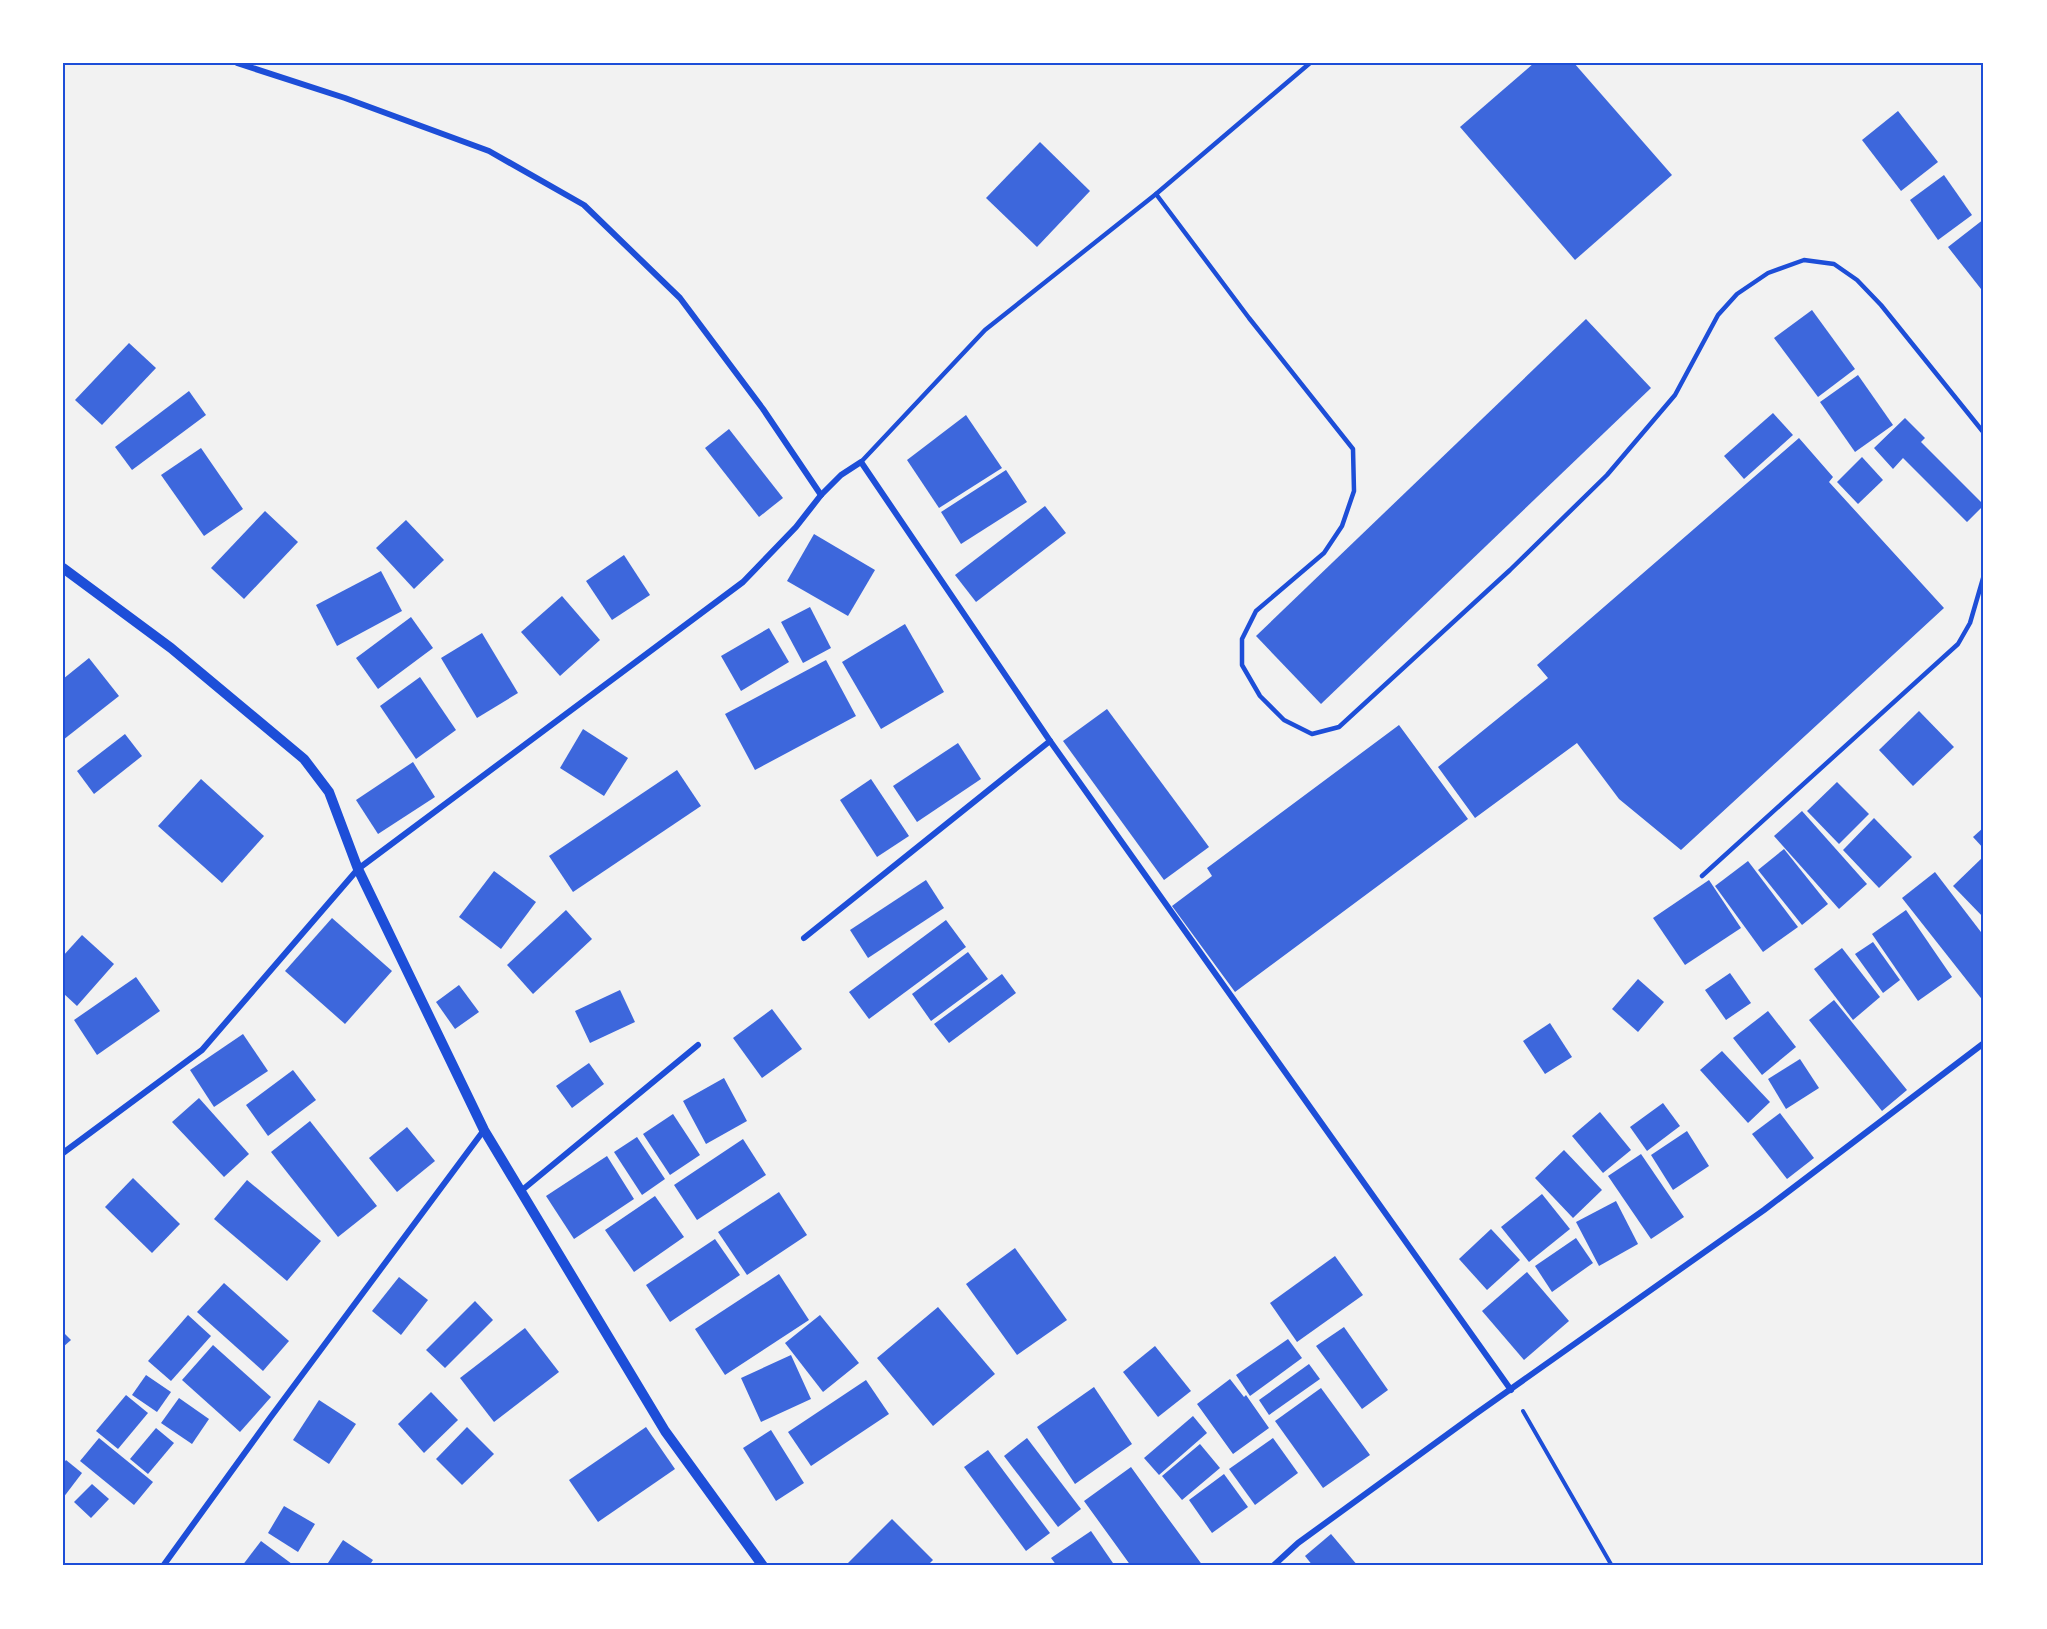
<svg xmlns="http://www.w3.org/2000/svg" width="2047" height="1629" font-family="Inter,sans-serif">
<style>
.building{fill:#3d67dc}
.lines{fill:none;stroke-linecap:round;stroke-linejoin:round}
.path{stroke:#1d4ed8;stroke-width:4}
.service{stroke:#1d4ed8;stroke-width:4.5}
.minor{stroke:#1d4ed8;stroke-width:6}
.tertiary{stroke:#1d4ed8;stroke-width:10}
.neatline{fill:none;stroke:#1d4ed8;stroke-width:2}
</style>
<rect width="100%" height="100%" fill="#f2f2f2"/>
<g class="building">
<path d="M1534,63H1574L1672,175L1575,260L1460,127Z"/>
<path d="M1898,111L1938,162L1901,191L1862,140Z"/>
<path d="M1040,142L1090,191L1037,247L986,198Z"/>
<path d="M1944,175L1972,215L1938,240L1910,200Z"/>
<path d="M1984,219V287L1981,289L1948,247Z"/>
<path d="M1812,310L1855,369L1818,397L1774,338Z"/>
<path d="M1586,319L1651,388L1321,704L1256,636Z"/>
<path d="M129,343L156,368L102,425L75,400Z"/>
<path d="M1858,375L1893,425L1855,452L1820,402Z"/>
<path d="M189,391L206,415L132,470L115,447Z"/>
<path d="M1773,413L1793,435L1744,479L1724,456Z"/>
<path d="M966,415L1002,468L939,508L907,460Z"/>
<path d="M1905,418L1925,438L1921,442L1984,505L1967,522L1903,458L1893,469L1874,448Z"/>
<path d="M729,429L783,498L759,517L705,448Z"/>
<path d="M1799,438L1833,477L1829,482L1944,608L1681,850L1619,799L1577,743L1475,818L1438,767L1548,678L1537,665Z"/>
<path d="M201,448L243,509L204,536L161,475Z"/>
<path d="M1862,457L1883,480L1858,504L1837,482Z"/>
<path d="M1006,470L1027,502L961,544L941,512Z"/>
<path d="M1045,506L1066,533L976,602L955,575Z"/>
<path d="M265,511L298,542L244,599L211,568Z"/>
<path d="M406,520L444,560L414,589L376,548Z"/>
<path d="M814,534L875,570L848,616L787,581Z"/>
<path d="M624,555L650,595L612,620L586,581Z"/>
<path d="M381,571L402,611L337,646L316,605Z"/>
<path d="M562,596L600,640L560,676L521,632Z"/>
<path d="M810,607L831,648L803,663L781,622Z"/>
<path d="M411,617L433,648L378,689L356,658Z"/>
<path d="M905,624L944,692L881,729L842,662Z"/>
<path d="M769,628L789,662L741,691L721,656Z"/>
<path d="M482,633L518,693L477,718L441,658Z"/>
<path d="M89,658L119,696L63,740V679Z"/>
<path d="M826,660L856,716L755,770L725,714Z"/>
<path d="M420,677L456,730L416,759L380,706Z"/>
<path d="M1107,709L1209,847L1164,880L1063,741Z"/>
<path d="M1919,711L1954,747L1913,786L1879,750Z"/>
<path d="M1399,725L1468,819L1235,992L1172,906L1212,876L1207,868Z"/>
<path d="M583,729L628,758L604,796L560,768Z"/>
<path d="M125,734L142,756L94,794L77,771Z"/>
<path d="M958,743L981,779L917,822L893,786Z"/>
<path d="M413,762L435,797L378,834L356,800Z"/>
<path d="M677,770L701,806L573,892L549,856Z"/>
<path d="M201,779L264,836L222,883L158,826Z"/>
<path d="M871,779L909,836L877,857L840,800Z"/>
<path d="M1837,782L1869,814L1839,844L1807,811Z"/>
<path d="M1802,811L1867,884L1839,909L1774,836Z"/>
<path d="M1874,818L1912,857L1879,888L1843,850Z"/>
<path d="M1984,827V849L1973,837Z"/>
<path d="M1784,849L1828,904L1802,925L1758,870Z"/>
<path d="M1983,857L1984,859V918L1953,886Z"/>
<path d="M1748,861L1798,927L1763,952L1715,886Z"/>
<path d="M494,871L536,902L501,949L459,917Z"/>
<path d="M1935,872L1984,936V1002L1902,898Z"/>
<path d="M926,880L944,908L868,958L850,930Z"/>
<path d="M1709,880L1741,928L1685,965L1653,918Z"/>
<path d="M566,910L592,939L533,994L507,965Z"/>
<path d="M1906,910L1952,977L1918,1001L1872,934Z"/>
<path d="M332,918L392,971L345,1024L285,971Z"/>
<path d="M946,920L966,947L869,1019L849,992Z"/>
<path d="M82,935L114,964L77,1006L63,993V956Z"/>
<path d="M1873,942L1900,980L1883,993L1855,954Z"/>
<path d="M1842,948L1880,997L1853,1020L1814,969Z"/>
<path d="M968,952L988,979L931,1021L912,994Z"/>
<path d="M1730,973L1751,1003L1726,1020L1705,990Z"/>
<path d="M1002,974L1016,993L949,1043L934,1024Z"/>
<path d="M136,977L160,1011L97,1055L74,1020Z"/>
<path d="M1638,979L1664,1002L1638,1032L1612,1009Z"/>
<path d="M459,985L479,1012L455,1029L436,1002Z"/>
<path d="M620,990L635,1022L590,1043L575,1011Z"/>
<path d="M1834,1000L1907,1090L1882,1111L1809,1020Z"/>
<path d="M772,1009L802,1049L762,1078L733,1038Z"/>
<path d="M1768,1011L1796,1047L1762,1075L1733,1038Z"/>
<path d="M1550,1023L1572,1057L1545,1074L1523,1041Z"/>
<path d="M243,1034L268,1071L214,1107L190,1070Z"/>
<path d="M1722,1051L1770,1102L1748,1123L1700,1070Z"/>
<path d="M1800,1059L1819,1088L1786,1109L1768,1079Z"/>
<path d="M589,1063L604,1084L572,1108L556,1086Z"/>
<path d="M293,1070L316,1100L268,1136L246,1105Z"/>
<path d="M724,1078L747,1121L706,1144L683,1101Z"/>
<path d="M199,1098L249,1154L224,1177L172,1122Z"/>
<path d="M1663,1103L1680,1126L1647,1151L1630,1127Z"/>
<path d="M1600,1112L1631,1150L1603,1173L1572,1136Z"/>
<path d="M1780,1113L1814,1158L1787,1179L1752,1134Z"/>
<path d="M673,1114L700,1155L670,1175L643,1134Z"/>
<path d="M310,1121L377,1206L338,1237L271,1152Z"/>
<path d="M407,1127L435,1161L397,1192L369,1158Z"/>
<path d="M1687,1131L1709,1166L1673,1190L1651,1155Z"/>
<path d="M637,1137L665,1179L642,1195L614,1152Z"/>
<path d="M743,1139L766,1175L697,1220L674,1185Z"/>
<path d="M1564,1150L1602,1190L1573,1218L1535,1178Z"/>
<path d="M1641,1154L1684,1217L1651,1239L1608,1176Z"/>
<path d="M607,1156L634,1199L574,1239L546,1196Z"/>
<path d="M133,1178L180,1224L152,1253L105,1207Z"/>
<path d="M247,1180L321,1241L287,1281L214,1219Z"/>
<path d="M779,1192L807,1235L747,1275L718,1232Z"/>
<path d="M1542,1194L1570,1229L1529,1262L1501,1227Z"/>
<path d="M655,1196L684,1237L634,1272L605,1230Z"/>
<path d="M1616,1201L1638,1244L1599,1266L1576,1222Z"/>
<path d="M1491,1229L1520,1260L1487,1290L1459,1259Z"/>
<path d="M1576,1238L1593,1263L1552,1292L1535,1266Z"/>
<path d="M715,1239L740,1275L670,1322L646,1285Z"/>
<path d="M1015,1248L1067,1320L1017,1355L966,1284Z"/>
<path d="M1335,1256L1363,1295L1297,1342L1270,1303Z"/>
<path d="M1527,1272L1569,1321L1524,1360L1482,1311Z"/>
<path d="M779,1274L809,1320L725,1375L695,1329Z"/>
<path d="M399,1277L428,1300L401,1335L372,1311Z"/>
<path d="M224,1283L289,1341L263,1371L197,1312Z"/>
<path d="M475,1301L493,1320L445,1368L426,1350Z"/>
<path d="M938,1307L995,1374L933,1426L877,1358Z"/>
<path d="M188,1315L211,1336L171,1381L148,1361Z"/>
<path d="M820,1315L859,1363L823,1392L785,1343Z"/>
<path d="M1344,1327L1388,1390L1362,1409L1316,1346Z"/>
<path d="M525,1328L559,1372L494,1422L460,1378Z"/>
<path d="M63,1332L71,1340L63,1347Z"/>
<path d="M1288,1339L1302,1358L1250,1396L1236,1375Z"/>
<path d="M213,1345L271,1397L240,1432L182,1380Z"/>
<path d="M1155,1346L1191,1391L1158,1417L1123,1372Z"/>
<path d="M791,1355L811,1399L761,1422L741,1378Z"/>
<path d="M1309,1364L1320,1379L1269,1415L1259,1400Z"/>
<path d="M146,1375L171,1392L157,1412L132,1395Z"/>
<path d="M1230,1379L1244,1397L1246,1395L1269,1428L1233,1454L1197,1404Z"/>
<path d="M866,1380L889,1414L811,1466L788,1432Z"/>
<path d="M1094,1387L1132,1444L1075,1484L1037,1427Z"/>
<path d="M1321,1388L1370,1455L1323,1488L1275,1421Z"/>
<path d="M431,1392L458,1420L424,1453L398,1424Z"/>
<path d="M126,1395L148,1413L118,1449L96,1431Z"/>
<path d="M179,1398L209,1419L192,1444L161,1423Z"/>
<path d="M319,1400L356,1424L329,1464L293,1440Z"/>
<path d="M1193,1416L1207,1433L1159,1475L1144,1458Z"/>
<path d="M467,1427L494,1454L462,1485L436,1459Z"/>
<path d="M646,1427L675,1469L598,1522L569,1480Z"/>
<path d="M156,1428L174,1443L148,1474L130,1459Z"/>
<path d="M771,1430L804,1483L776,1501L743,1448Z"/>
<path d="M99,1438L153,1482L134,1505L80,1461Z"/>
<path d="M1027,1438L1081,1509L1058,1527L1004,1456Z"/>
<path d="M1273,1438L1298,1473L1255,1505L1229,1469Z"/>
<path d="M1200,1444L1220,1468L1182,1500L1162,1476Z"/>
<path d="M988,1450L1050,1533L1026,1551L964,1467Z"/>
<path d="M66,1460L82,1473L63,1498V1464Z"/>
<path d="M1131,1467L1159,1506L1203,1566H1131L1113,1541L1084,1501Z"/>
<path d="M1224,1474L1248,1507L1212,1533L1189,1500Z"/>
<path d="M92,1484L109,1499L91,1518L74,1502Z"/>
<path d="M284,1506L315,1524L298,1552L268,1533Z"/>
<path d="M892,1519L933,1560L927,1566H845Z"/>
<path d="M1091,1531L1115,1566H1057L1051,1558Z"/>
<path d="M1331,1534L1358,1566H1313L1305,1556Z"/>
<path d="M343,1540L373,1560L369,1566H326Z"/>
<path d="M261,1541L292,1564L291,1566H242Z"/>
</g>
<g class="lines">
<path class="path" d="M1523,1411L1612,1566"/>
<g class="service">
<path d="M1156,194L1249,318L1353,449L1354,491L1342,526L1324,553L1256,611L1242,639V665L1260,696L1284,720L1312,734L1339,727L1510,570L1607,475L1675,395L1718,315L1737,294L1768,273L1804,260L1834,264L1857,280L1881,305L1984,433"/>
<path d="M861,462L985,330L1156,194L1310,63"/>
<path d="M1702,876L1958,644L1970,623L1984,575"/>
</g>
<g class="minor">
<path d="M237,63L345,98L489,151L584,205L680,298L763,409L821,495"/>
<path d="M804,938L1050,741"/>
<path d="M63,1153L202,1050L358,869L743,582L796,527L821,495L841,475L861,462L1050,741L1511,1390"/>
<path d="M521,1191L698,1045"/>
<path d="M163,1566L270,1418L484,1130"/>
<path d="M1273,1566L1298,1543L1474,1415L1764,1210L1984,1043"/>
</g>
<path class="tertiary" d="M63,568L171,648L304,759L329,792L358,869L484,1130L665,1431L763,1566"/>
</g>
<rect width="2047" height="1629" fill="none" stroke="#ffffff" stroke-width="129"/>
<rect x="64" y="64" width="1918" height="1500" class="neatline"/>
</svg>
